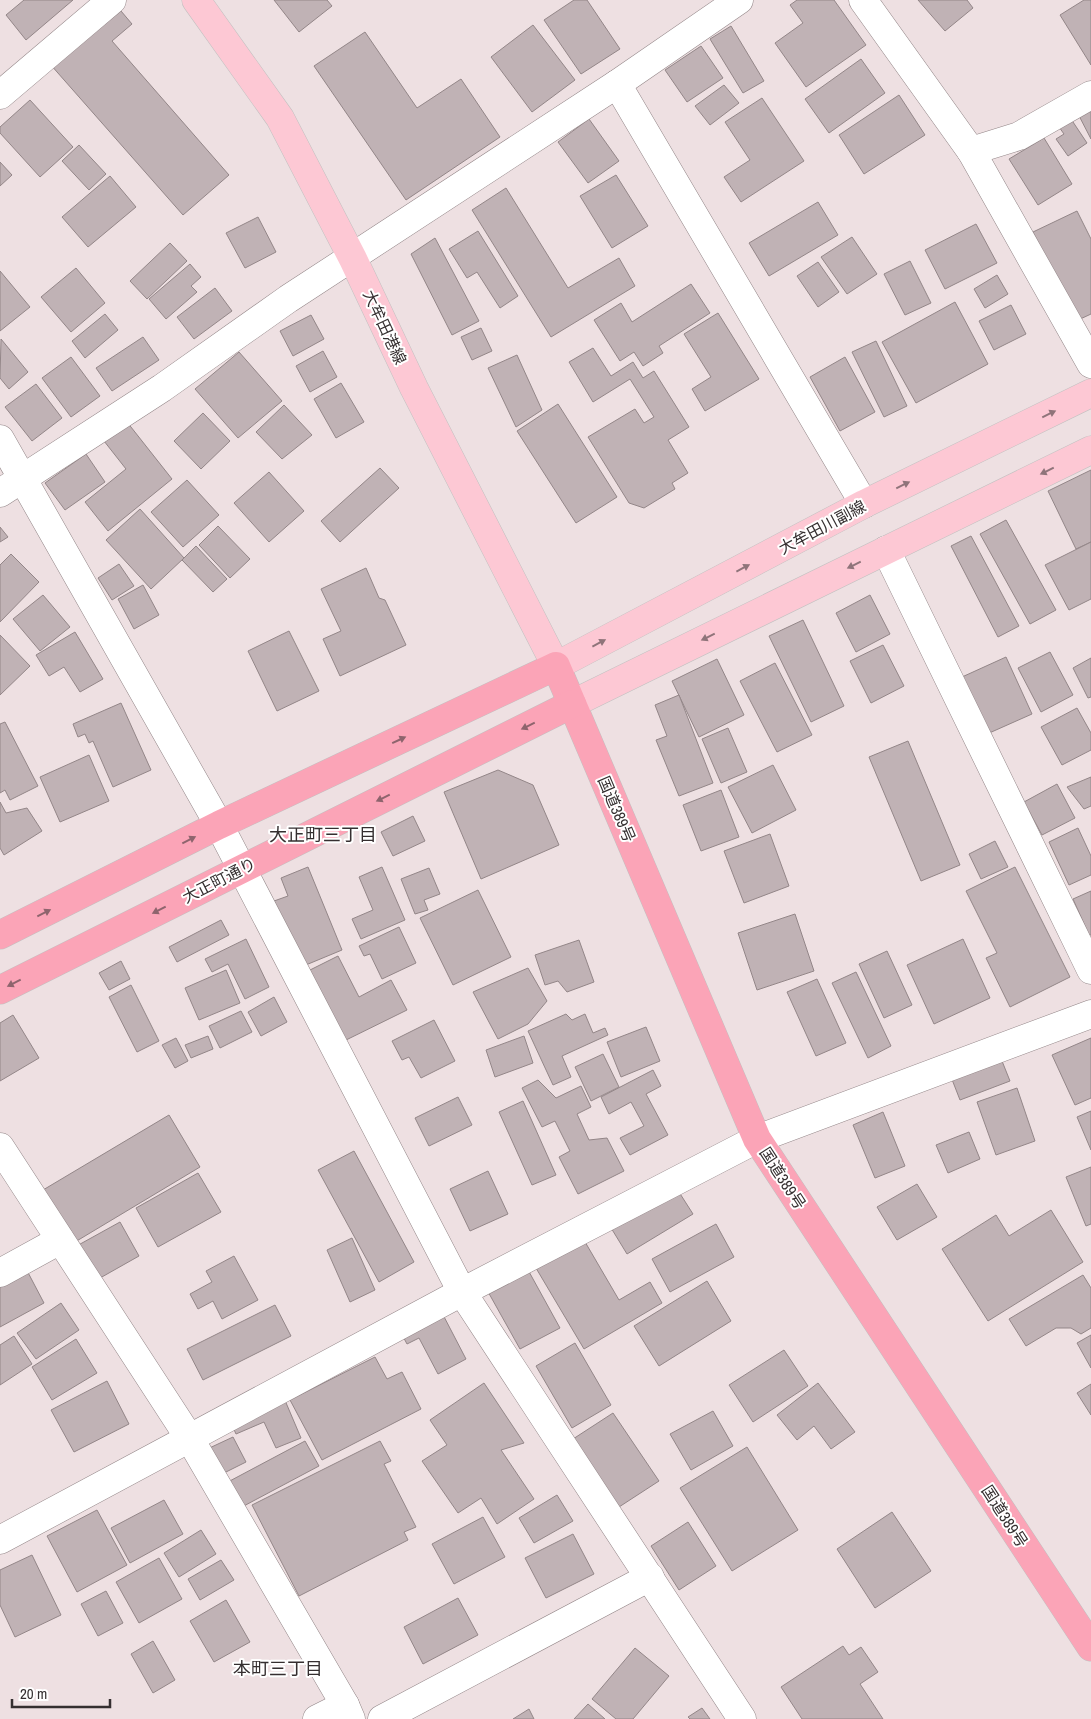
<svg xmlns="http://www.w3.org/2000/svg" width="1091" height="1719" font-family="'Archivo Narrow','Noto Sans JP',sans-serif">
<style>
.building{fill:#c0b2b5;stroke:#938688}
.lines{fill:none;stroke-linecap:round;stroke-linejoin:round}
.minor-casing{stroke:#938688;stroke-width:29}
.major-casing{stroke:#c2c1c1;stroke-width:29}
.highway-casing{stroke:#c2c1c1;stroke-width:29}
.minor{stroke:#fff;stroke-width:28}
.major{stroke:#fdc8d4;stroke-width:28}
.highway{stroke:#fba4b7;stroke-width:28}
.oneway{fill:#8f747a}
.oneway2{fill:#8e646d}
.labels{text-anchor:middle;stroke-width:4;stroke-linejoin:round;paint-order:stroke}
.street-label{font-size:16px;fill:#352f30;stroke:#fff}
.neighbourhood-label{font-size:18px;fill:#352f30;stroke:#fff}
</style>
<rect width="100%" height="100%" fill="#eee0e2"/>
<g class="building">
<path d="M24,0H73L26,40L6,15Z"/>
<path d="M274,0H327L332,6L299,32Z"/>
<path d="M574,0H587L620,49L581,74L544,20Z"/>
<path d="M797,0H834L866,45L806,87L775,43L803,23L790,5Z"/>
<path d="M918,0H967L973,8L945,31Z"/>
<path d="M1084,0H1091V65L1060,15Z"/>
<path d="M121,11L132,24L112,41L229,175L183,215L50,64L101,20L105,24Z"/>
<path d="M533,25L575,80L532,112L491,57Z"/>
<path d="M731,26L764,81L743,93L710,39Z"/>
<path d="M365,32L417,108L461,79L500,137L406,200L314,66Z"/>
<path d="M701,46L723,78L687,102L665,70Z"/>
<path d="M861,59L885,93L829,133L805,99Z"/>
<path d="M724,85L739,103L710,125L695,106Z"/>
<path d="M899,95L925,135L864,174L839,135Z"/>
<path d="M762,98L804,161L741,202L724,177L750,160L725,122Z"/>
<path d="M30,100L73,147L40,177L0,133V127Z"/>
<path d="M1091,102V139L1076,110Z"/>
<path d="M589,119L619,161L588,183L558,142Z"/>
<path d="M1071,119L1087,143L1068,156L1056,139L1064,134L1059,127Z"/>
<path d="M1044,138L1072,184L1038,205L1009,159Z"/>
<path d="M79,145L106,174L89,190L62,161Z"/>
<path d="M0,162L12,175L0,186Z"/>
<path d="M616,175L648,226L612,248L580,196Z"/>
<path d="M110,176L136,207L88,247L62,217Z"/>
<path d="M506,188L568,288L619,258L635,286L551,337L472,210Z"/>
<path d="M818,202L838,235L769,276L749,243Z"/>
<path d="M1077,211L1091,239V314L1076,321L1033,232Z"/>
<path d="M258,217L276,252L245,268L226,233Z"/>
<path d="M976,224L997,263L945,289L925,250Z"/>
<path d="M478,231L518,296L500,308L477,272L467,278L449,249Z"/>
<path d="M852,237L877,274L847,294L821,257Z"/>
<path d="M435,238L479,321L452,335L411,254Z"/>
<path d="M170,243L187,261L147,299L130,281Z"/>
<path d="M910,261L931,303L905,315L884,274Z"/>
<path d="M818,262L839,292L818,307L797,276Z"/>
<path d="M190,264L201,277L191,286L197,292L166,319L149,299Z"/>
<path d="M76,268L105,303L71,332L41,297Z"/>
<path d="M0,271L30,307L0,331Z"/>
<path d="M997,275L1008,294L985,308L974,289Z"/>
<path d="M691,284L710,313L659,346L663,353L643,366L634,352L620,361L594,320L621,303L632,322Z"/>
<path d="M215,288L232,311L194,339L177,317Z"/>
<path d="M955,302L988,364L916,403L882,342Z"/>
<path d="M1011,305L1026,334L994,350L979,321Z"/>
<path d="M718,313L759,379L705,411L692,389L711,377L684,334Z"/>
<path d="M105,314L118,330L85,358L72,341Z"/>
<path d="M311,315L324,339L293,356L280,331Z"/>
<path d="M481,328L492,351L472,360L461,337Z"/>
<path d="M143,337L159,360L112,391L96,368Z"/>
<path d="M1,339L28,372L9,389L0,378Z"/>
<path d="M876,341L907,406L884,417L852,352Z"/>
<path d="M593,348L611,376L633,362L643,378L654,371L689,427L668,440L688,473L672,483L675,489L644,508L629,503L588,437L635,409L644,423L654,417L630,379L593,402L569,362Z"/>
<path d="M323,351L337,377L310,392L296,366Z"/>
<path d="M239,352L282,401L238,438L195,389Z"/>
<path d="M517,355L542,410L516,427L488,368Z"/>
<path d="M71,357L100,396L71,417L42,378Z"/>
<path d="M845,357L875,412L840,431L810,377Z"/>
<path d="M341,383L364,422L336,438L314,399Z"/>
<path d="M36,384L62,418L32,441L5,407Z"/>
<path d="M558,404L617,497L576,523L517,431Z"/>
<path d="M284,405L312,435L282,459L256,432Z"/>
<path d="M203,413L230,441L201,469L174,441Z"/>
<path d="M127,422L172,479L108,531L85,502L126,469L104,441Z"/>
<path d="M86,454L105,482L65,510L45,483Z"/>
<path d="M380,468L399,488L340,542L321,521Z"/>
<path d="M1091,470V542L1076,549L1048,491Z"/>
<path d="M269,472L304,511L269,542L234,503Z"/>
<path d="M187,480L219,515L183,547L151,512Z"/>
<path d="M140,509L184,558L151,589L106,540Z"/>
<path d="M1006,520L1056,610L1030,624L980,534Z"/>
<path d="M218,526L250,559L230,578L199,545Z"/>
<path d="M0,527L8,537L0,542Z"/>
<path d="M971,536L1019,626L998,637L951,546Z"/>
<path d="M1091,542V599L1069,610L1045,565Z"/>
<path d="M196,546L227,579L213,592L182,560Z"/>
<path d="M11,554L39,582L0,622V565Z"/>
<path d="M119,564L134,586L112,600L98,578Z"/>
<path d="M366,568L379,598L385,600L406,645L340,676L323,639L341,631L321,589Z"/>
<path d="M143,585L159,615L134,629L118,599Z"/>
<path d="M43,595L70,627L40,651L13,619Z"/>
<path d="M870,595L890,634L856,652L836,613Z"/>
<path d="M803,620L844,706L811,722L769,636Z"/>
<path d="M289,631L319,691L277,711L248,651Z"/>
<path d="M75,632L103,679L80,692L64,667L49,676L36,655Z"/>
<path d="M0,635L30,666L0,695Z"/>
<path d="M883,645L904,686L871,703L850,661Z"/>
<path d="M1050,652L1073,695L1041,712L1018,668Z"/>
<path d="M1006,657L1032,714L987,734L962,677Z"/>
<path d="M1091,658V697L1088,698L1073,668Z"/>
<path d="M717,659L744,715L699,737L672,681Z"/>
<path d="M775,663L812,735L777,752L740,681Z"/>
<path d="M679,695L713,783L679,796L656,740L667,736L655,705Z"/>
<path d="M121,703L151,770L113,787L93,741L89,743L85,734L78,737L73,724Z"/>
<path d="M1077,708L1091,733V750L1062,765L1041,727Z"/>
<path d="M5,722L38,786L10,800L5,790L0,793V724Z"/>
<path d="M728,728L747,772L721,783L702,739Z"/>
<path d="M908,741L960,865L921,881L869,757Z"/>
<path d="M89,755L109,801L60,822L40,777Z"/>
<path d="M773,765L796,810L752,833L728,787Z"/>
<path d="M498,770L533,785L559,845L481,879L444,792Z"/>
<path d="M1091,777V806L1084,809L1067,787Z"/>
<path d="M1057,784L1075,818L1042,835L1024,802Z"/>
<path d="M721,790L739,837L701,851L683,805Z"/>
<path d="M0,802L6,813L27,808L42,831L4,855L0,848Z"/>
<path d="M413,816L425,841L393,856L381,832Z"/>
<path d="M1078,828L1091,856V875L1069,885L1049,842Z"/>
<path d="M770,834L789,886L744,903L724,851Z"/>
<path d="M995,841L1008,867L981,879L969,854Z"/>
<path d="M308,867L342,950L301,967L274,901L288,896L281,878Z"/>
<path d="M382,867L405,920L361,939L352,919L373,910L359,877Z"/>
<path d="M1015,867L1070,977L1010,1007L986,958L997,953L966,891Z"/>
<path d="M429,868L440,894L424,900L428,910L415,914L401,879Z"/>
<path d="M478,890L511,957L453,985L420,918Z"/>
<path d="M1091,891V935H1089L1073,899Z"/>
<path d="M795,914L814,971L757,990L738,933Z"/>
<path d="M221,920L229,935L177,962L169,947Z"/>
<path d="M399,927L416,963L382,979L370,954L364,956L359,946Z"/>
<path d="M246,939L269,987L245,999L228,964L212,972L205,959Z"/>
<path d="M963,939L990,998L934,1024L907,965Z"/>
<path d="M579,940L594,982L567,992L558,981L545,985L535,955Z"/>
<path d="M887,951L912,1005L884,1018L859,964Z"/>
<path d="M338,956L359,997L391,980L407,1010L342,1042L306,972Z"/>
<path d="M121,961L130,979L109,990L99,973Z"/>
<path d="M528,968L547,1001L528,1024L498,1039L473,992Z"/>
<path d="M226,970L240,1003L199,1020L185,988Z"/>
<path d="M856,972L891,1046L868,1058L832,983Z"/>
<path d="M817,979L846,1043L816,1056L787,992Z"/>
<path d="M131,985L159,1041L137,1052L109,997Z"/>
<path d="M274,997L287,1022L261,1036L248,1012Z"/>
<path d="M241,1011L252,1032L220,1048L209,1026Z"/>
<path d="M566,1014L572,1020L585,1014L593,1033L605,1028L608,1035L562,1056L571,1077L553,1085L528,1031Z"/>
<path d="M13,1015L39,1058L0,1081V1023Z"/>
<path d="M434,1020L455,1061L421,1078L409,1057L402,1060L392,1041Z"/>
<path d="M646,1027L660,1061L621,1077L607,1042Z"/>
<path d="M208,1036L213,1049L191,1058L185,1045Z"/>
<path d="M524,1036L533,1063L495,1077L486,1050Z"/>
<path d="M176,1038L188,1061L175,1068L162,1045Z"/>
<path d="M1091,1038V1098L1075,1105L1052,1055Z"/>
<path d="M996,1046L1010,1081L960,1100L946,1064Z"/>
<path d="M603,1054L619,1087L591,1101L575,1067Z"/>
<path d="M653,1070L661,1086L646,1094L668,1135L630,1155L620,1138L644,1126L631,1102L609,1114L601,1097Z"/>
<path d="M538,1080L556,1098L581,1086L591,1107L577,1114L589,1140L607,1138L624,1171L578,1194L559,1157L570,1151L555,1121L542,1127L522,1088Z"/>
<path d="M1017,1088L1035,1141L996,1155L977,1102Z"/>
<path d="M458,1097L472,1125L429,1146L415,1118Z"/>
<path d="M523,1101L556,1175L532,1185L499,1112Z"/>
<path d="M1091,1111V1150L1077,1117Z"/>
<path d="M883,1112L905,1166L875,1178L853,1125Z"/>
<path d="M169,1115L200,1167L75,1242L43,1190Z"/>
<path d="M969,1132L980,1159L948,1173L936,1145Z"/>
<path d="M354,1151L414,1262L379,1282L318,1170Z"/>
<path d="M1091,1167V1224L1086,1226L1066,1177Z"/>
<path d="M488,1171L508,1214L470,1231L450,1189Z"/>
<path d="M198,1173L221,1212L158,1247L136,1208Z"/>
<path d="M670,1178L693,1214L627,1254L605,1218Z"/>
<path d="M917,1184L937,1217L897,1240L877,1207Z"/>
<path d="M1051,1210L1083,1262L988,1321L942,1249L996,1215L1009,1236Z"/>
<path d="M120,1222L139,1256L93,1282L73,1248Z"/>
<path d="M716,1224L734,1257L670,1292L652,1259Z"/>
<path d="M581,1235L619,1300L650,1282L662,1303L584,1349L533,1263Z"/>
<path d="M352,1238L375,1290L350,1302L327,1250Z"/>
<path d="M234,1256L258,1300L222,1319L213,1301L198,1309L190,1294L212,1282L206,1271Z"/>
<path d="M522,1259L560,1328L520,1349L482,1281Z"/>
<path d="M23,1263L44,1303L0,1327V1276Z"/>
<path d="M1083,1275L1091,1288V1328L1081,1334L1071,1328H1056L1026,1346L1009,1319Z"/>
<path d="M707,1281L731,1321L659,1366L634,1326Z"/>
<path d="M61,1303L79,1330L36,1359L17,1333Z"/>
<path d="M275,1305L291,1336L203,1380L187,1349Z"/>
<path d="M440,1309L466,1359L438,1374L419,1338L407,1344L398,1327Z"/>
<path d="M1091,1335V1368L1077,1343Z"/>
<path d="M14,1336L32,1364L0,1385V1345Z"/>
<path d="M76,1339L97,1373L52,1400L32,1367Z"/>
<path d="M575,1343L611,1405L572,1428L536,1366Z"/>
<path d="M784,1350L808,1386L753,1422L729,1385Z"/>
<path d="M375,1357L387,1379L402,1372L421,1409L322,1460L290,1400Z"/>
<path d="M107,1381L129,1424L74,1452L51,1410Z"/>
<path d="M484,1383L524,1443L501,1450L534,1499L497,1524L481,1498L458,1513L422,1461L447,1445L430,1420Z"/>
<path d="M818,1383L855,1432L831,1449L814,1426L797,1440L777,1415Z"/>
<path d="M1091,1384V1415L1077,1393Z"/>
<path d="M281,1391L301,1438L276,1448L264,1422L236,1434L227,1414Z"/>
<path d="M713,1411L733,1446L691,1470L670,1434Z"/>
<path d="M613,1413L659,1481L619,1507L573,1439Z"/>
<path d="M233,1437L246,1462L216,1477L203,1451Z"/>
<path d="M305,1441L319,1466L240,1508L226,1483Z"/>
<path d="M380,1441L391,1461L384,1464L416,1527L404,1532L408,1540L299,1596L252,1505Z"/>
<path d="M747,1447L798,1530L732,1571L680,1488Z"/>
<path d="M557,1495L573,1521L534,1543L519,1518Z"/>
<path d="M164,1500L183,1534L130,1563L111,1528Z"/>
<path d="M97,1510L127,1565L77,1592L47,1536Z"/>
<path d="M892,1512L931,1571L875,1608L837,1549Z"/>
<path d="M483,1517L505,1557L454,1584L432,1544Z"/>
<path d="M688,1522L716,1566L679,1590L651,1546Z"/>
<path d="M201,1530L216,1554L179,1577L164,1553Z"/>
<path d="M573,1534L594,1574L546,1598L525,1558Z"/>
<path d="M32,1555L61,1615L15,1637L0,1605V1570Z"/>
<path d="M159,1558L182,1599L139,1623L116,1582Z"/>
<path d="M221,1560L234,1580L200,1600L188,1579Z"/>
<path d="M106,1591L123,1623L98,1636L81,1604Z"/>
<path d="M458,1598L478,1635L423,1664L404,1627Z"/>
<path d="M226,1600L250,1642L214,1662L190,1621Z"/>
<path d="M153,1641L175,1680L153,1693L131,1654Z"/>
<path d="M843,1646L849,1655L861,1647L878,1672L860,1684L883,1719H802L781,1687Z"/>
<path d="M635,1648L669,1676L633,1719H616L592,1699Z"/>
<path d="M588,1704L605,1719H574Z"/>
<path d="M702,1708L710,1719H690L688,1717Z"/>
<path d="M529,1709L534,1719H513Z"/>
</g>
<g class="lines">
<g class="minor-casing">
<g id="minor">
<path d="M863,0L971,151L1091,364"/>
<path d="M617,84L864,504"/>
<path d="M0,95L112,0"/>
<path d="M971,151L1019,136L1091,95"/>
<path d="M0,439L219,825L462,1292L742,1719"/>
<path d="M0,493L162,388L288,299L617,84L739,0"/>
<path d="M886,550L1091,970"/>
<path d="M0,1147L190,1439L345,1705L351,1719"/>
<path d="M0,1273L60,1240"/>
<path d="M0,1540L462,1292L757,1139L1091,1014"/>
<path d="M317,1719L345,1705"/>
<path d="M382,1719L650,1577"/>
</g>
</g>
<g class="major-casing">
<g id="major">
<path d="M196,0L280,118L353,259L414,388L556,666L864,504L1091,393"/>
<path d="M572,704L1091,450"/>
</g>
</g>
<g class="highway-casing">
<g id="highway">
<path d="M0,935L219,825L556,666L757,1139L1091,1647"/>
<path d="M0,990L572,704"/>
</g>
</g>
<use href="#minor" class="minor"/>
<use href="#major" class="major"/>
<use href="#highway" class="highway"/>
</g>
<defs><path id="oneway-solid" d="M-6-.8H1V-3.2L6.5 0L1 3.2V.8H-6Z" transform="scale(1.25)"/></defs>
<g class="oneway">
<use href="#oneway-solid" transform="translate(1049 414) rotate(-26)"/>
<use href="#oneway-solid" transform="translate(1047 471) rotate(154)"/>
<use href="#oneway-solid" transform="translate(903 485) rotate(-26)"/>
<use href="#oneway-solid" transform="translate(854 565) rotate(154)"/>
<use href="#oneway-solid" transform="translate(743 568) rotate(-28)"/>
<use href="#oneway-solid" transform="translate(708 637) rotate(154)"/>
<use href="#oneway-solid" transform="translate(599 643) rotate(-28)"/>
</g>
<g class="oneway2">
<use href="#oneway-solid" transform="translate(528 726) rotate(154)"/>
<use href="#oneway-solid" transform="translate(399 740) rotate(-25)"/>
<use href="#oneway-solid" transform="translate(383 798) rotate(154)"/>
<use href="#oneway-solid" transform="translate(189 840) rotate(-27)"/>
<use href="#oneway-solid" transform="translate(159 910) rotate(153)"/>
<use href="#oneway-solid" transform="translate(44 913) rotate(-27)"/>
<use href="#oneway-solid" transform="translate(14 983) rotate(153)"/>
</g>
<g class="labels">
<g class="street-label">
<text transform="translate(385 327) rotate(65)" y="6">大牟田港線</text>
<text transform="translate(822 527) rotate(-28)" y="6">大牟田川副線</text>
<text transform="translate(617 809) rotate(67)" y="6">国道389号</text>
<text transform="translate(219 880) rotate(-27)" y="6">大正町通り</text>
<text transform="translate(783 1178) rotate(57)" y="6">国道389号</text>
<text transform="translate(1005 1516) rotate(57)" y="6">国道389号</text>
</g>
<g class="neighbourhood-label">
<text x="323" y="841">大正町三丁目</text>
<text x="278" y="1675">本町三丁目</text>
</g>
</g>
<path d="M12 1699v8h98v-8" fill="none" stroke="#352f30" stroke-width="2.5"/>
<text x="20" y="1699" font-size="15" fill="#352f30" stroke="#ffffff" stroke-width="4" paint-order="stroke">20 m</text>
</svg>
